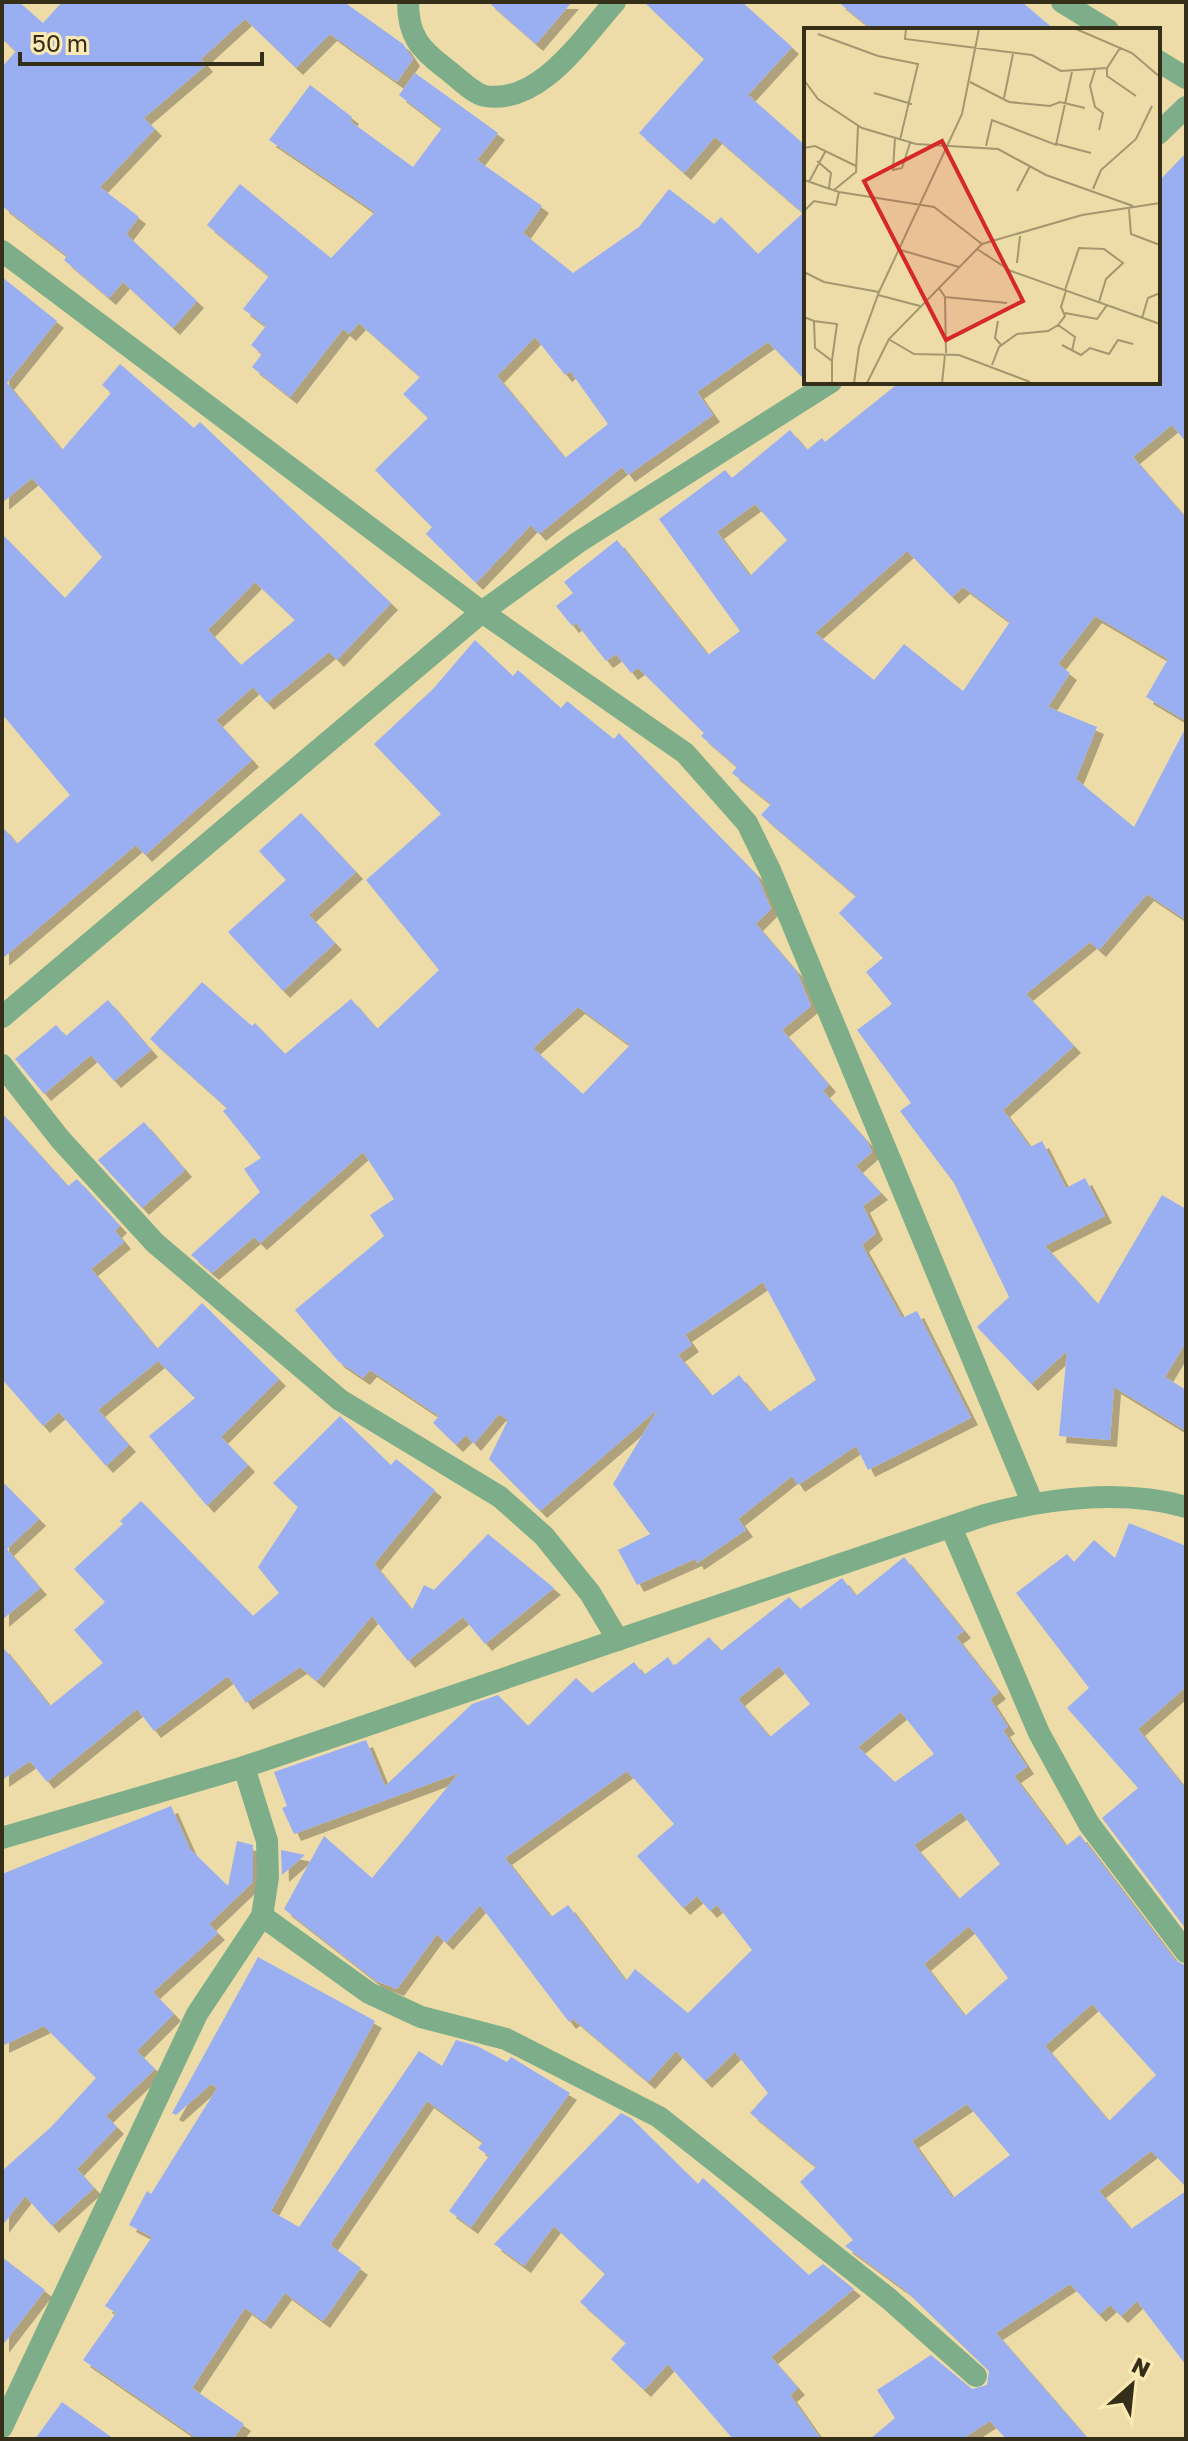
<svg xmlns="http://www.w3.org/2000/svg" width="1188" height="2441" font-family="'Golos Text',sans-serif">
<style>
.building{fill:#9aaef2;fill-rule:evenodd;filter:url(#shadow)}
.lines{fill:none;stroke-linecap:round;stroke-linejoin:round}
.minor{stroke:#7dae89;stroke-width:22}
.tertiary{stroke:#7dae89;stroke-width:22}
.inset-road{fill:none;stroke:#a4966f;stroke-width:2}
.view{fill:#d62828;fill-opacity:0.15;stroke:#d62828;stroke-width:4}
.inset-edge{fill:none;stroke:#352e19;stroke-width:4}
</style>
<defs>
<filter id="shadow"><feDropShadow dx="7" dy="7" stdDeviation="0" flood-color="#0004"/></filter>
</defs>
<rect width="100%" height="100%" fill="#eedca8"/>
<g class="building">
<path d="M2,2H19L43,23L62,2H344L403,44L413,59L397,82L330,34L296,68L245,19L201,59L206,65L144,118L155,129L100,187L139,217L126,234L197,301L173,328L123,282L109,298L64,260L67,256L2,206V67L16,51L2,39Z"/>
<path d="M488,2H572L536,44Z"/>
<path d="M644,2H742L792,47L748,95L806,146V381L768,342L697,392L713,415L628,475L622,467L539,534L531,525L476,583L426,534L432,527L375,470L428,418L403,394L420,377L359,323L349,334L343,329L290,397L252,367L262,354L251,345L266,326L243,309L269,276L207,225L240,184L331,258L375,212L269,140L310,85L352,117L350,121L413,167L442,128L399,95L415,73L498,133L477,160L542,206L523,233L573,273L639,227L669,189L714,224L721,217L758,254L803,213L715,137L684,173L639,133L704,59ZM535,337L565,375L570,371L608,424L565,458L497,376Z"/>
<path d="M838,2H1022L1055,30H873Z"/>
<path d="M1186,153V442L1172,425L1133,457L1186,518V721L1146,697L1168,659L1095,616L1058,664L1070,673L1048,707L1097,727L1076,779L1134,827L1186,727V920L1147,894L1099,950L1090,942L1026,994L1074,1046L1003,1110L1030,1147L1042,1141L1066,1188L1085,1178L1105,1216L1045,1246L1098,1304L1162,1195L1186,1209V1342L1165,1377L1186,1390V1431L1114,1387L1110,1440L1059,1436L1067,1351L1031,1384L977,1327L1009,1297L954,1183L900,1111L911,1103L857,1030L892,1004L866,972L883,958L839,913L856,896L761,815L771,804L732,773L737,767L701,736L704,733L638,668L631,673L616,654L606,661L576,623L572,626L556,606L573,593L564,582L617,540L708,655L740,631L659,519L725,470L732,478L790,430L807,450L822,438L825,442L900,382H1158V182ZM755,504L787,540L750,576L717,532ZM907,551L952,597L963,587L1010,622L963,691L904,644L874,680L815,633Z"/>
<path d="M2,277L57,321L7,383L62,450L111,393L102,385L120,364L194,428L200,422L391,603L337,660L329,652L267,703L253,687L216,720L252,760L145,855L136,845L2,959V826L17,844L70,795L2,714V534L65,598L102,557L32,478L2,503ZM255,582L295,620L241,665L208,630Z"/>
<path d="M475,640L513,676L518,670L561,708L567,701L614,739L619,733L757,875L771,909L756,924L797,972L811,1006L782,1030L829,1085L823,1091L867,1141L872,1152L856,1166L881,1193L863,1206L876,1233L862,1245L902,1318L917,1311L971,1418L868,1470L856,1446L798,1485L792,1476L738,1519L746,1530L697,1563L695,1559L637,1585L618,1550L650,1534L613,1484L658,1409L540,1511L489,1459L508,1420L499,1414L474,1444L466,1435L456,1445L433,1423L439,1416L370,1370L363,1378L338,1361L295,1310L384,1236L370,1215L394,1199L363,1152L260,1243L254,1237L212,1273L191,1255L260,1192L244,1169L261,1158L223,1111L227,1108L150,1039L202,982L252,1026L255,1023L285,1054L351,999L377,1029L439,970L366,880L441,814L374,744L434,688ZM578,1007L630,1045L583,1094L533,1048ZM763,1282L816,1380L769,1412L739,1375L712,1396L678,1355L692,1345L685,1335Z"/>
<path d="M301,813L356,872L309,915L335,943L283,991L228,932L286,880L259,851Z"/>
<path d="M108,1000L151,1050L114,1081L91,1055L44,1094L15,1059L56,1025L66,1036Z"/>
<path d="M2,1113L68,1186L77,1179L120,1226L115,1231L124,1242L91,1269L157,1349L202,1303L279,1379L221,1437L248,1465L207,1506L149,1436L195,1398L158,1361L98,1410L129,1445L106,1466L59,1412L43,1426L2,1379Z"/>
<path d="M144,1122L185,1170L142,1208L98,1160Z"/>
<path d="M340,1416L391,1465L396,1459L435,1490L374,1564L412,1610L424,1585L434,1590L488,1534L554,1588L485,1644L463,1617L408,1661L372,1616L317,1681L300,1667L246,1703L228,1676L154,1731L137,1709L47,1782L30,1761L2,1780V1646L50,1706L103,1663L74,1630L105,1602L74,1569L123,1524L120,1521L141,1501L253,1616L279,1593L258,1567L298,1507L273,1483Z"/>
<path d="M2,1481L39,1519L7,1549L40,1588L2,1620Z"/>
<path d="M1129,1523L1186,1546V1687L1138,1729L1186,1789V1929L1102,1818L1138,1788L1067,1708L1089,1688L1016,1593L1067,1554L1074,1562L1094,1540L1115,1558Z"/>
<path d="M904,1557L964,1631L956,1637L999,1692L990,1699L1008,1727L1003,1730L1027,1767L1014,1776L1066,1846L1080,1835L1175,1960L1186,1966V2187L1151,2151L1099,2191L1131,2229L1186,2191V2365L1137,2301L1121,2316L1110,2305L1099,2315L1070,2284L996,2333L1088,2439H1006L990,2421L962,2439H870L895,2418L877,2390L931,2355L972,2389L987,2385L989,2371L905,2290L845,2246L853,2240L800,2182L816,2167L750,2113L768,2093L735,2052L705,2081L676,2051L648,2082L573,2019L569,2022L480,1905L446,1943L437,1934L397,1989L376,1981L284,1909L324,1836L372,1878L459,1773L294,1834L282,1808L287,1806L274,1772L366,1740L385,1786L472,1704L498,1695L528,1726L576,1678L592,1693L634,1662L644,1675L668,1657L674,1666L709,1637L721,1651L789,1597L800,1609L842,1578L856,1596ZM779,1666L810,1704L770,1737L738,1699ZM901,1712L934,1754L895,1782L858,1747ZM627,1771L674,1824L637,1856L683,1908L697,1896L710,1911L717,1905L752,1950L688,2013L635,1969L626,1981L568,1905L551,1917L505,1858ZM961,1812L1000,1864L959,1899L914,1845ZM969,1926L1008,1978L965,2016L924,1964ZM1092,2004L1156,2075L1109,2121L1045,2046ZM967,2104L1010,2155L953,2198L912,2141Z"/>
<path d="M171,1806L190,1849L228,1886L237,1841L253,1845V1882L209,1924L218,1933L153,1992L174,2014L137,2051L155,2069L106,2116L117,2127L77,2169L94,2188L52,2226L25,2196L2,2226V2171L52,2126L96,2078L44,2026L2,2046V1874Z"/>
<path d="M281,1850L305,1855L282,1875Z"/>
<path d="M258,1957L375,2021L271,2211L299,2227L419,2051L442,2066L456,2040L477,2046L507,2062L511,2057L570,2093L471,2227L449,2211L489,2156L478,2148L483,2142L427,2101L330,2245L361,2268L323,2321L285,2293L264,2322L245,2308L192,2388L244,2424L233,2439H198L83,2360L116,2313L105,2306L152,2237L129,2225L147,2191L151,2194L217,2088L211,2084L176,2115L172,2113Z"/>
<path d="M621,2113L631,2118L698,2184L703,2178L809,2275L823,2264L854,2289L771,2357L798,2388L790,2395L821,2439H733L668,2364L644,2390L611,2359L626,2343L580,2302L605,2274L554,2226L524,2266L494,2244Z"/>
<path d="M2,2257L45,2290L2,2346Z"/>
<path d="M62,2402L114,2439H35Z"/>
</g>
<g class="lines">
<g class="minor">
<path d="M408,2C408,36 420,49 445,68C456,76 473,94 485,96C541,105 583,37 615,2"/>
<path d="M1062,2L1108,30"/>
<path d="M1158,61L1186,78"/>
<path d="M2,251L482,612L685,753L747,823L770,870L1032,1502"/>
<path d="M2,1065L60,1139L155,1243L340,1400L500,1497L544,1536L590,1593L618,1640"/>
<path d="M951,1527L1039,1733L1089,1824L1186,1952"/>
<path d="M262,1916L369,1993L421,2017L506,2039L659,2117L888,2298L976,2376"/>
<path d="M2,2427L197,2014L262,1916L268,1877L267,1841L244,1767"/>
</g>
<g class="tertiary">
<path d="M1158,134L1186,107"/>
<path d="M2,1017L482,612L577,543L831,382"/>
<path d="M2,1838L244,1767L985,1515C1047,1498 1123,1489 1186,1507"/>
</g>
</g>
<g transform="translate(804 28)">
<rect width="356" height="356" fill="#eedca8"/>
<path class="inset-road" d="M102,1L101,11L228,27L257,43L303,40L316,20M272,1L328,25L356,49M14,6L74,28L114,36L96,112M303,41V48L332,68M291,42L286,58L291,79L299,85L295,102M0,52L14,71L58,100L112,116L194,121L242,147L329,178M166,54L205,74L246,78L256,74L281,80M70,65L108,76M200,70L209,26M91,110L89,142L98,140L106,115M253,116L287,125M182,118L188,92L252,117L268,44M0,120L11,118L52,138M13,133L27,145L25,160M0,152L35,164L130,179L178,216M5,154L21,124M289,161L297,142L332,111L348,78M30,162L52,144L54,98M213,163L226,138M325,181L327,206L356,217M0,183L10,173L32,177L35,164M93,221L155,239M173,221L207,243L356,296M213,235L216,208M0,244L20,254L75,264M135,260L141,269L142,325M261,262L275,220L300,221L319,235L302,251L295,274M74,267L116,278M141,269L203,275M261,285L293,291L303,277M0,289L10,293L11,320L28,333V355M338,290L344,270L356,265M10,293L33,296L28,332M194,293L191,310L198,318M254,297L271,309L268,323M86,312L110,326L155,327L226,354M258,317L277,327L286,320L305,326L314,312L329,316M188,337L195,319L213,306L244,303L254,297L261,288L257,279L262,263M50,355L55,319L75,264L158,86L175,1M63,355L85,311L178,216L278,187L356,175M138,355L141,327"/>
<path class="view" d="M138,113L219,273L142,312L60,153Z"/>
<rect width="356" height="356" class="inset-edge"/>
</g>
<rect width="1188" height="2441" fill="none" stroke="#352e19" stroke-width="8"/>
<g transform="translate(1132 2385) rotate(27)" stroke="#fceab4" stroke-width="6" paint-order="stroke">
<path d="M0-6L14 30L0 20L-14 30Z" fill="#352e19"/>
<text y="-12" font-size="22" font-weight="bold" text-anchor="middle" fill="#352e19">N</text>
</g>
<path d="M20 52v12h242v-12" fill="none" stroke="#352e19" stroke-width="4"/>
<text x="32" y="52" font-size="24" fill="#352e19" stroke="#fceab4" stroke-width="6" paint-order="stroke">50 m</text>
</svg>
